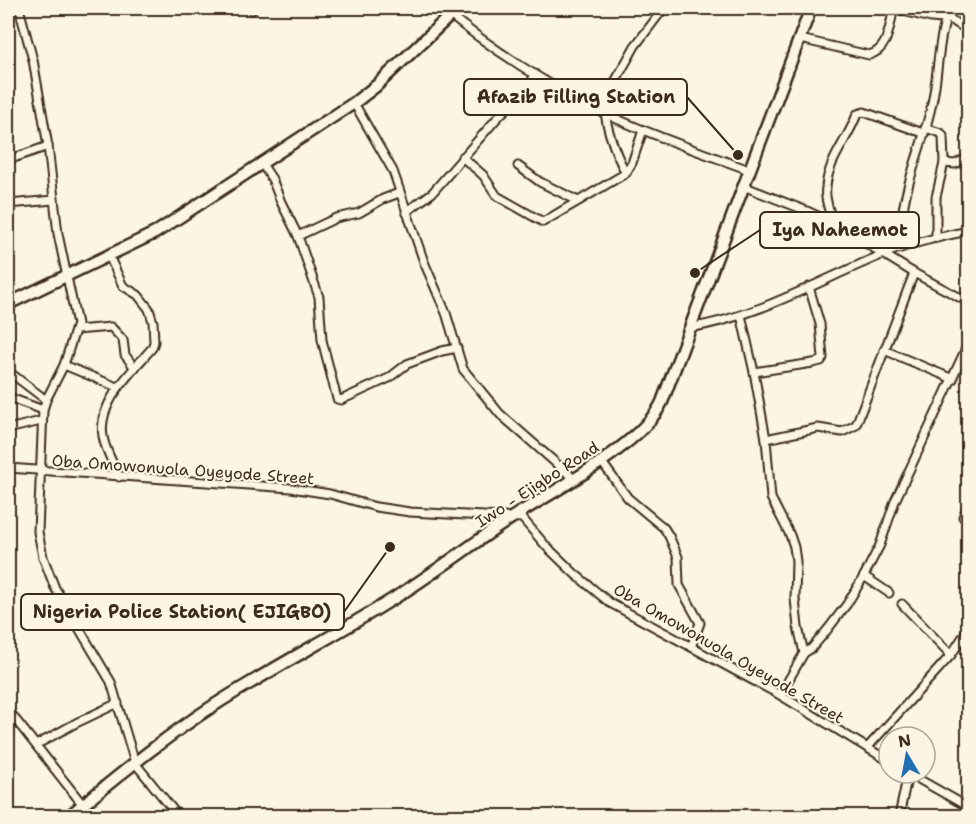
<svg xmlns="http://www.w3.org/2000/svg" width="976" height="824" font-family="'Shantell Sans',sans-serif">
<style>
.lines{fill:none;stroke-linecap:round;stroke-linejoin:round}
.minor-casing{stroke:#3b2a1e;stroke-width:11}
.secondary-casing{stroke:#3b2a1e;stroke-width:15}
.minor{stroke:#fcf5e5;stroke-width:7}
.secondary{stroke:#fcf5e5;stroke-width:10}
.labels{text-anchor:middle;stroke-width:4.5;stroke-linejoin:round;paint-order:stroke}
.street-label{font-size:16px;fill:#3b2a1e;stroke:#fcf5e5}
.leader{fill:none;stroke:#3b2a1e;stroke-width:2}
.callout-dot{fill:#3b2a1e;stroke:#fcf5e5;stroke-width:2}
.callout{fill:#fcf5e5;stroke:#3b2a1e;stroke-width:2}
.callout-label{font-size:18px;text-anchor:middle;font-weight:bold;fill:#3b2a1e}
</style>
<rect width="100%" height="100%" fill="#fcf5e5"/>
<filter id="ink" filterUnits="userSpaceOnUse"><feTurbulence type="fractalNoise" baseFrequency=".0167" numOctaves="2"/><feDisplacementMap in="SourceGraphic" scale="12" xChannelSelector="R" yChannelSelector="G"/><feConvolveMatrix kernelMatrix="1 2 1 2 8 2 1 2 1" color-interpolation-filters="sRGB"/></filter>
<g filter="url(#ink)">
<g class="lines">
<g class="minor-casing">
<g id="minor">
<path d="M19,8L33,60L48,146L58,234L77,324L64,365L46,400L43,410L38,532L43,557L55,588L111,682L135,763L178,816"/>
<path d="M441,8C489,47 548,86 604,113C650,135 701,152 749,170"/>
<path d="M891,8L931,18L943,19L946,17L968,30"/>
<path d="M252,10L254,8"/>
<path d="M800,39L869,55C889,50 889,26 894,8"/>
<path d="M354,103L393,171L424,262L446,313L463,369L500,414L574,479"/>
<path d="M925,128L941,133L943,136L944,163L936,197V238"/>
<path d="M462,157L483,175L497,196L543,222L626,173L632,163L643,130"/>
<path d="M8,160L48,146"/>
<path d="M944,163L955,164L968,158"/>
<path d="M262,164L272,179L281,202L298,236L319,297L322,340L337,399L341,400L389,378L407,364L442,351L457,348"/>
<path d="M518,166L540,182L578,201"/>
<path d="M626,173C616,155 601,118 606,98L635,46L664,8"/>
<path d="M743,186L807,211L833,223L914,273L968,302"/>
<path d="M8,204L54,200"/>
<path d="M406,212L432,193L499,116L529,87L535,74"/>
<path d="M833,223C830,212 824,199 826,187C828,160 849,138 857,114L864,112L923,133"/>
<path d="M298,236L336,218L359,213L383,199L399,193"/>
<path d="M901,248C897,198 922,152 932,103C939,72 937,38 950,8"/>
<path d="M109,256L123,286L138,295L149,309L153,322L154,342L152,348C132,372 94,405 104,441C107,453 114,465 119,477"/>
<path d="M741,315L754,372L766,439L771,498L790,535L794,547L796,561L795,599L798,627L804,653"/>
<path d="M689,328C758,317 820,280 884,254C911,243 940,237 968,231"/>
<path d="M76,330L111,327L123,340L125,355L135,368"/>
<path d="M884,350L953,379"/>
<path d="M64,365L117,387"/>
<path d="M8,371L46,400"/>
<path d="M754,372L813,363L821,361L823,358L820,324L809,287"/>
<path d="M8,397L43,410"/>
<path d="M8,429L41,421"/>
<path d="M766,439L818,428L842,432L856,425L914,273"/>
<path d="M601,461L628,498L664,528L669,536L678,557L679,585L700,623L691,647"/>
<path d="M8,468L291,488L330,494L376,507L410,512L522,518L546,546L575,574L610,603L780,695L889,761"/>
<path d="M963,517L968,505"/>
<path d="M864,576L889,593"/>
<path d="M902,604L951,655"/>
<path d="M780,695L804,653L812,648L828,629L847,604L864,576L880,545L895,501L968,344"/>
<path d="M8,710L83,805"/>
<path d="M36,745L76,723L118,703"/>
<path d="M867,748L951,655L968,629"/>
<path d="M908,773L968,807"/>
<path d="M899,816L908,774"/>
</g>
</g>
<g class="secondary-casing">
<g id="secondary">
<path d="M8,304L155,233L354,103L376,86L458,8"/>
<path d="M69,816C116,778 162,739 213,706C270,669 331,638 388,602C432,575 473,543 516,515C555,490 643,444 662,402L811,8"/>
</g>
</g>
<use href="#minor" class="minor"/>
<use href="#secondary" class="secondary"/>
</g>
</g>
<g class="labels">
<g class="street-label">
<text transform="translate(183 469) rotate(4)" y="6">Oba Omowonuola Oyeyode Street</text>
<text transform="translate(537 484) rotate(-33)" y="6">Iwo - Ejigbo Road</text>
<text transform="translate(729 653) rotate(30)" y="6">Oba Omowonuola Oyeyode Street</text>
</g>
</g>
<path class="leader" d="M738 155L687 97M695 273L760 230M390 547L344 612"/>
<g class="callout-dot">
<circle cx="738" cy="155" r="6"/>
<circle cx="695" cy="273" r="6"/>
<circle cx="390" cy="547" r="6"/>
</g>
<g class="callout">
<rect x="464" y="79" width="223" height="36" rx="6"/>
<rect x="760" y="212" width="159" height="36" rx="6"/>
<rect x="21" y="594" width="323" height="36" rx="6"/>
</g>
<g class="callout-label">
<text x="576" y="103">Afazib Filling Station</text>
<text x="840" y="236">Iya Naheemot</text>
<text x="182" y="618">Nigeria Police Station( EJIGBO)</text>
</g>
<rect width="976" height="824" fill="none" stroke="#fcf5e5" stroke-width="30"/>
<rect x="15" y="15" width="946" height="794" fill="none" stroke="#3b2a1e" stroke-width="2" filter="url(#ink)"/>
<g transform="translate(907 755) rotate(350)"><circle r="28" fill="#fcf5e5" stroke="#afa495" stroke-width="1.5"/>
<path d="M0-4.5L10 22L0 15L-10 22Z" fill="#1f6fb2"/>
<text y="-9" font-size="16" font-weight="bold" text-anchor="middle" fill="#3b2a1e">N</text>
</g>
</svg>
